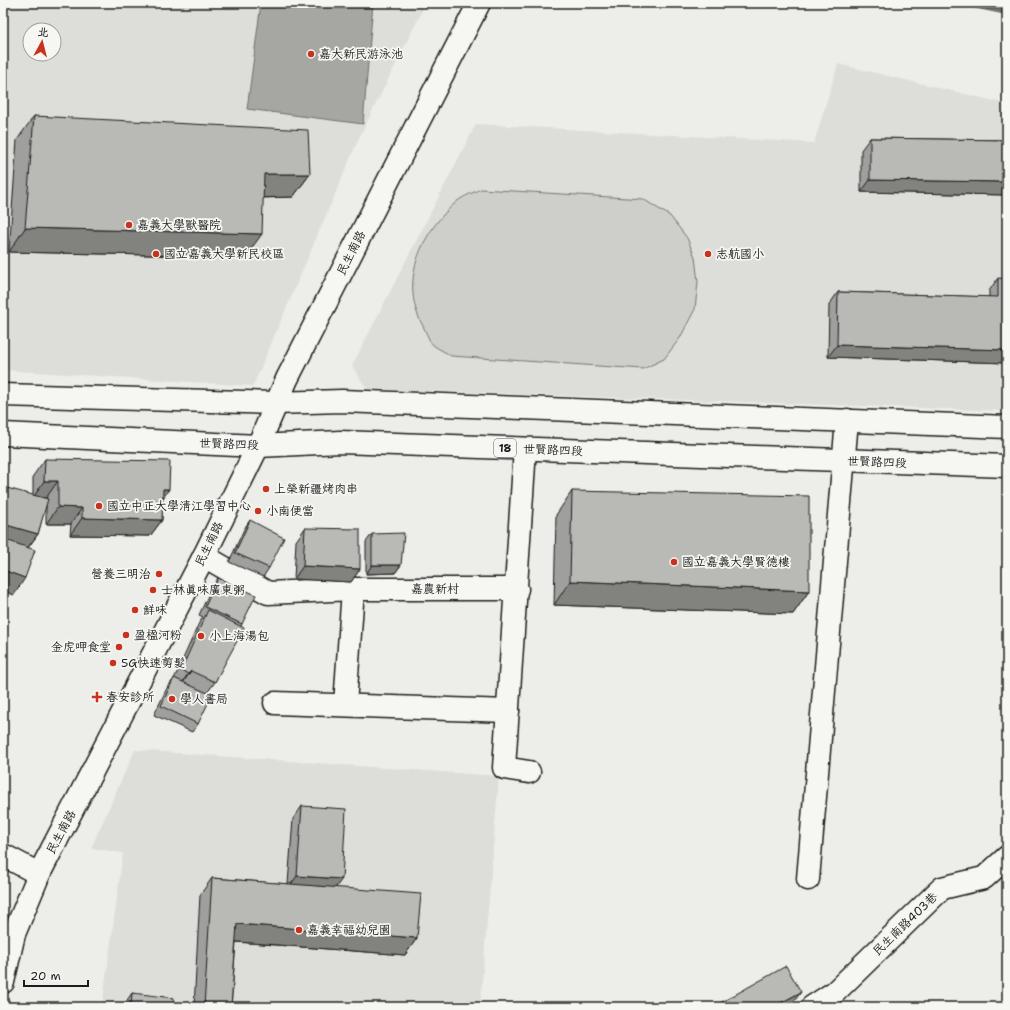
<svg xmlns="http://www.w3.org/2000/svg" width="1010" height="1010" font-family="'Shantell Sans','LXGW WenKai TC',sans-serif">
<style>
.built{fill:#ddddda;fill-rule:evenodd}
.grass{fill:#cececb;stroke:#757574}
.water{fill:#a6a6a3;stroke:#6f6f6d}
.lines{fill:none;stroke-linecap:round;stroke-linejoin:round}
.stream{stroke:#6f6f6d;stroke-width:6}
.minor-casing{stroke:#1c1c1c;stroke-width:25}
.major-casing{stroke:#1c1c1c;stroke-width:25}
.minor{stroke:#f6f6f2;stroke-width:22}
.major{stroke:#f6f6f2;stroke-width:22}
.wall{fill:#9f9f9d;stroke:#1c1c1c}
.shaded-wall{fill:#82827f;stroke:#1c1c1c}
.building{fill:#b9b9b6;stroke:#1c1c1c}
.poi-dot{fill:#c8321e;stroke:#f6f6f2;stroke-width:1.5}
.labels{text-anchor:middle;stroke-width:3.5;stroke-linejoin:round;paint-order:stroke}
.shield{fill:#f6f6f2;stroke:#5d5d5c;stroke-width:1}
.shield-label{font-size:11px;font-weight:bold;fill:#1c1c1c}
.poi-label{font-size:12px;fill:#1c1c1c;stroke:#f6f6f2;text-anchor:start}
.street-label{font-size:12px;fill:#1c1c1c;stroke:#f6f6f2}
</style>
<rect width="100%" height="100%" fill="#edede9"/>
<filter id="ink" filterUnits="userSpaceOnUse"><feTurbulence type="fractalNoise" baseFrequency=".025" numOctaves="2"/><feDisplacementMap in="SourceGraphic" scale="8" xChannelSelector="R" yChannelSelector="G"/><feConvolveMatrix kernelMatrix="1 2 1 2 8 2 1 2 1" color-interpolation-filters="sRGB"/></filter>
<g filter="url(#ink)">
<g class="built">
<path d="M3,3H426L359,138L253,386L3,370ZM30,30H54V54H30Z"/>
<path d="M838,64L1007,104V411L367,389L352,366L476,124L814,143Z"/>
<path d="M135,750L499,776L480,1007H102L123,853L91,848Z"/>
</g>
<path class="grass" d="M481,189L643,199L670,216L687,238L695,257L698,282L695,309L680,338L664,359L643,369L451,356C446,352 438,349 433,345C429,341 426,332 423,326C399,283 420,235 454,204C461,197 472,193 481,189Z"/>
<path class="water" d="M261,3H373L363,124L247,109Z"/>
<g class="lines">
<path class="stream" d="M964,3L1007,12"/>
<g class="minor-casing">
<g id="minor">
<path d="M525,449L504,768L529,772"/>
<path d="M204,556L268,593L353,589H517"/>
<path d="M275,703L508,711"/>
<path d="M345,705L353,589"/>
<path d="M3,855L39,874"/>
<path d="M808,879L847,420"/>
<path d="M812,1007L835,992L942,888L984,878L1007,857"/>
</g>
</g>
<g class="major-casing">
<g id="major">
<path d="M3,395L275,403L342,401L1007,427"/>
<path d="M3,434L258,446L340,442L1007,466"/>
<path d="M3,982L14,934L39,874L204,556L258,446L287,379L479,3"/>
</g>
</g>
<use href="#minor" class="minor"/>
<use href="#major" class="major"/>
</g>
<g class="wall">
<path d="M34,116L310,174L293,197L263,198L245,257L9,252L17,140Z"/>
<path d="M870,138L1007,140V195L861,192V150Z"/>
<path d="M998,278L1007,363L828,357L829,305L838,292L989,297V291Z"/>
<path d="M45,459L169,489L162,499V520L150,536L70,535L71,524H46V504L38,534L28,548L14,595L33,495V476Z"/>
<path d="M572,491L809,591L793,614L554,605L556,515Z"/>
<path d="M250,520L269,568L263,577L229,562L244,529Z"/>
<path d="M305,528L360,569L351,582L294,579L296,541Z"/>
<path d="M372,534L401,565L395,573L366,574V542Z"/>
<path d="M218,578L242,624L215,682L207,693L198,724L192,732L154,715L168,686L174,679L199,623L203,617L199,615L212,587Z"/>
<path d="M302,806L336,887L417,938L405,955L236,942L231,1007H194L200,895L212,878L288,884L293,819Z"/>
<path d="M132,993L173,1007H123V1006Z"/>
</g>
<g class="shaded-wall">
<path d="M264,174H310L293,197L248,198Z"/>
<path d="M870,180L1007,182V195L861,192Z"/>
<path d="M25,228L262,234L245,257L9,252Z"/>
<path d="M837,345L1007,350V363L828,357Z"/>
<path d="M44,481H58L46,498H33Z"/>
<path d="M163,489H169L158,506Z"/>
<path d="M58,507L82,508L71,524H46Z"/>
<path d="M82,518L162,520L150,536L70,535Z"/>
<path d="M3,524L38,534L26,550L3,544Z"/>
<path d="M372,565H401L395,573L366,574Z"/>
<path d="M303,566L360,569L351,582L294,579Z"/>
<path d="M3,570L25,578L14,595L3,591Z"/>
<path d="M570,581L809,591L793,614L554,605Z"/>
<path d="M191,671L182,684L179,687L188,674Z"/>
<path d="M297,876L342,879L333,891L288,888Z"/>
<path d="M237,924L417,938L405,955L226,941Z"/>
<path d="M801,992L790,1007H773Z"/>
</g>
<g class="building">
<path d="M34,116L308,130L310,174H264L262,234L25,228Z"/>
<path d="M870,138L1007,140V182L870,180Z"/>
<path d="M998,278L1007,279V350L837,345L838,292L998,297Z"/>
<path d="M45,459L170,461L169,489H163L162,520L82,518V508L58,507V481H44Z"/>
<path d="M3,487L48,499L38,534L3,524Z"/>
<path d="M572,491L809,496V591L570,581Z"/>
<path d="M250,520L284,538L269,568L235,553Z"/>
<path d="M305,528L360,529V569L303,566Z"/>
<path d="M404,533L401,565H372V534Z"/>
<path d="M3,539L35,550L25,578L3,570Z"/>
<path d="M218,578L256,595L242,624L205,607Z"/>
<path d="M208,610L244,628L215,682L191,671L188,674L181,670Z"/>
<path d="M174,678L212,695L198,724L161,706Z"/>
<path d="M302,806L346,809L342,879L297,876Z"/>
<path d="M212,878L421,894L417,938L237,924L231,1007H204Z"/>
<path d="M786,966L801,992L773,1007H713Z"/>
<path d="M132,993L174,998L173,1007H131Z"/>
</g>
</g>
<g class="poi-dot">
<circle cx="311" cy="54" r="4"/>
<circle cx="129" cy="225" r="4"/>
<circle cx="156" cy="254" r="4"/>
<circle cx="708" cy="254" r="4"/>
<circle cx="266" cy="489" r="4"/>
<circle cx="99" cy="506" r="4"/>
<circle cx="258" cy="511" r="4"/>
<circle cx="674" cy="562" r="4"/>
<circle cx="159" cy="574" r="4"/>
<circle cx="153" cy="590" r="4"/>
<circle cx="135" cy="610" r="4"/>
<circle cx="126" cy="635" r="4"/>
<circle cx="201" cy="636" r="4"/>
<circle cx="119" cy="647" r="4"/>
<circle cx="113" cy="663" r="4"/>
<path d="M95 691h4v4h4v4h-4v4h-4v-4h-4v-4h4z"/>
<circle cx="172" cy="699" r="4"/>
<circle cx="299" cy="930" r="4"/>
</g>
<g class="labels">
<rect class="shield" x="494" y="439" width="22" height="18" rx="3"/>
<g class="shield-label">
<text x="505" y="452">18</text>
</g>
<g class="poi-label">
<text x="319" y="58">嘉大新民游泳池</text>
<text x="137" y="229">嘉義大學獸醫院</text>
<text x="164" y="258">國立嘉義大學新民校區</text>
<text x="716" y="258">志航國小</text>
<text x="274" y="493">上榮新疆烤肉串</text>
<text x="107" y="510">國立中正大學清江學習中心</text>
<text x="266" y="515">小南便當</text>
<text x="682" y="566">國立嘉義大學賢德樓</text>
<text x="151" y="578" text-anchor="end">營養三明治</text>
<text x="161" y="594">士林真味廣東粥</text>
<text x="143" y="614">鮮味</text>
<text x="134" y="639">盈楹河粉</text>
<text x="209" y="640">小上海湯包</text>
<text x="111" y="651" text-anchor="end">金虎呷食堂</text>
<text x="121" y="667">5G快速剪髮</text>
<text x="106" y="701">春安診所</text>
<text x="180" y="703">學人書局</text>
<text x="307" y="934">嘉義幸福幼兒園</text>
</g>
<g class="street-label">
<text transform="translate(351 253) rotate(-63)" y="4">民生南路</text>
<text transform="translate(229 444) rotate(2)" y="4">世賢路四段</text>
<text transform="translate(553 450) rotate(2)" y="4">世賢路四段</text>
<text transform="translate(877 462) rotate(2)" y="4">世賢路四段</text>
<text transform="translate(209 544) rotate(-64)" y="4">民生南路</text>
<text x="435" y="593">嘉農新村</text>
<text transform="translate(61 832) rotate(-62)" y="4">民生南路</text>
<text transform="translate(905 924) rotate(-44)" y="4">民生南路403巷</text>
</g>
</g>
<rect width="1010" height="1010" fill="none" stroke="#f6f6f2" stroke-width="16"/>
<rect x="8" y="8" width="994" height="994" fill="none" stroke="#1c1c1c" stroke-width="1.5" filter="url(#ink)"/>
<g transform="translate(42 42) rotate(7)"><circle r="19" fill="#f6f6f2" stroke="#9f9f9c"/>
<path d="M0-3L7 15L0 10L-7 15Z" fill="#c8321e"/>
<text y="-6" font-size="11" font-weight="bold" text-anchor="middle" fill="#1c1c1c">北</text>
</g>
<path d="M24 980v6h64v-6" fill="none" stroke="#1c1c1c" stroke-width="2"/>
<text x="30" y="980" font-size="12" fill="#1c1c1c" stroke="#f6f6f2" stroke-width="3" paint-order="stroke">20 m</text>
</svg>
